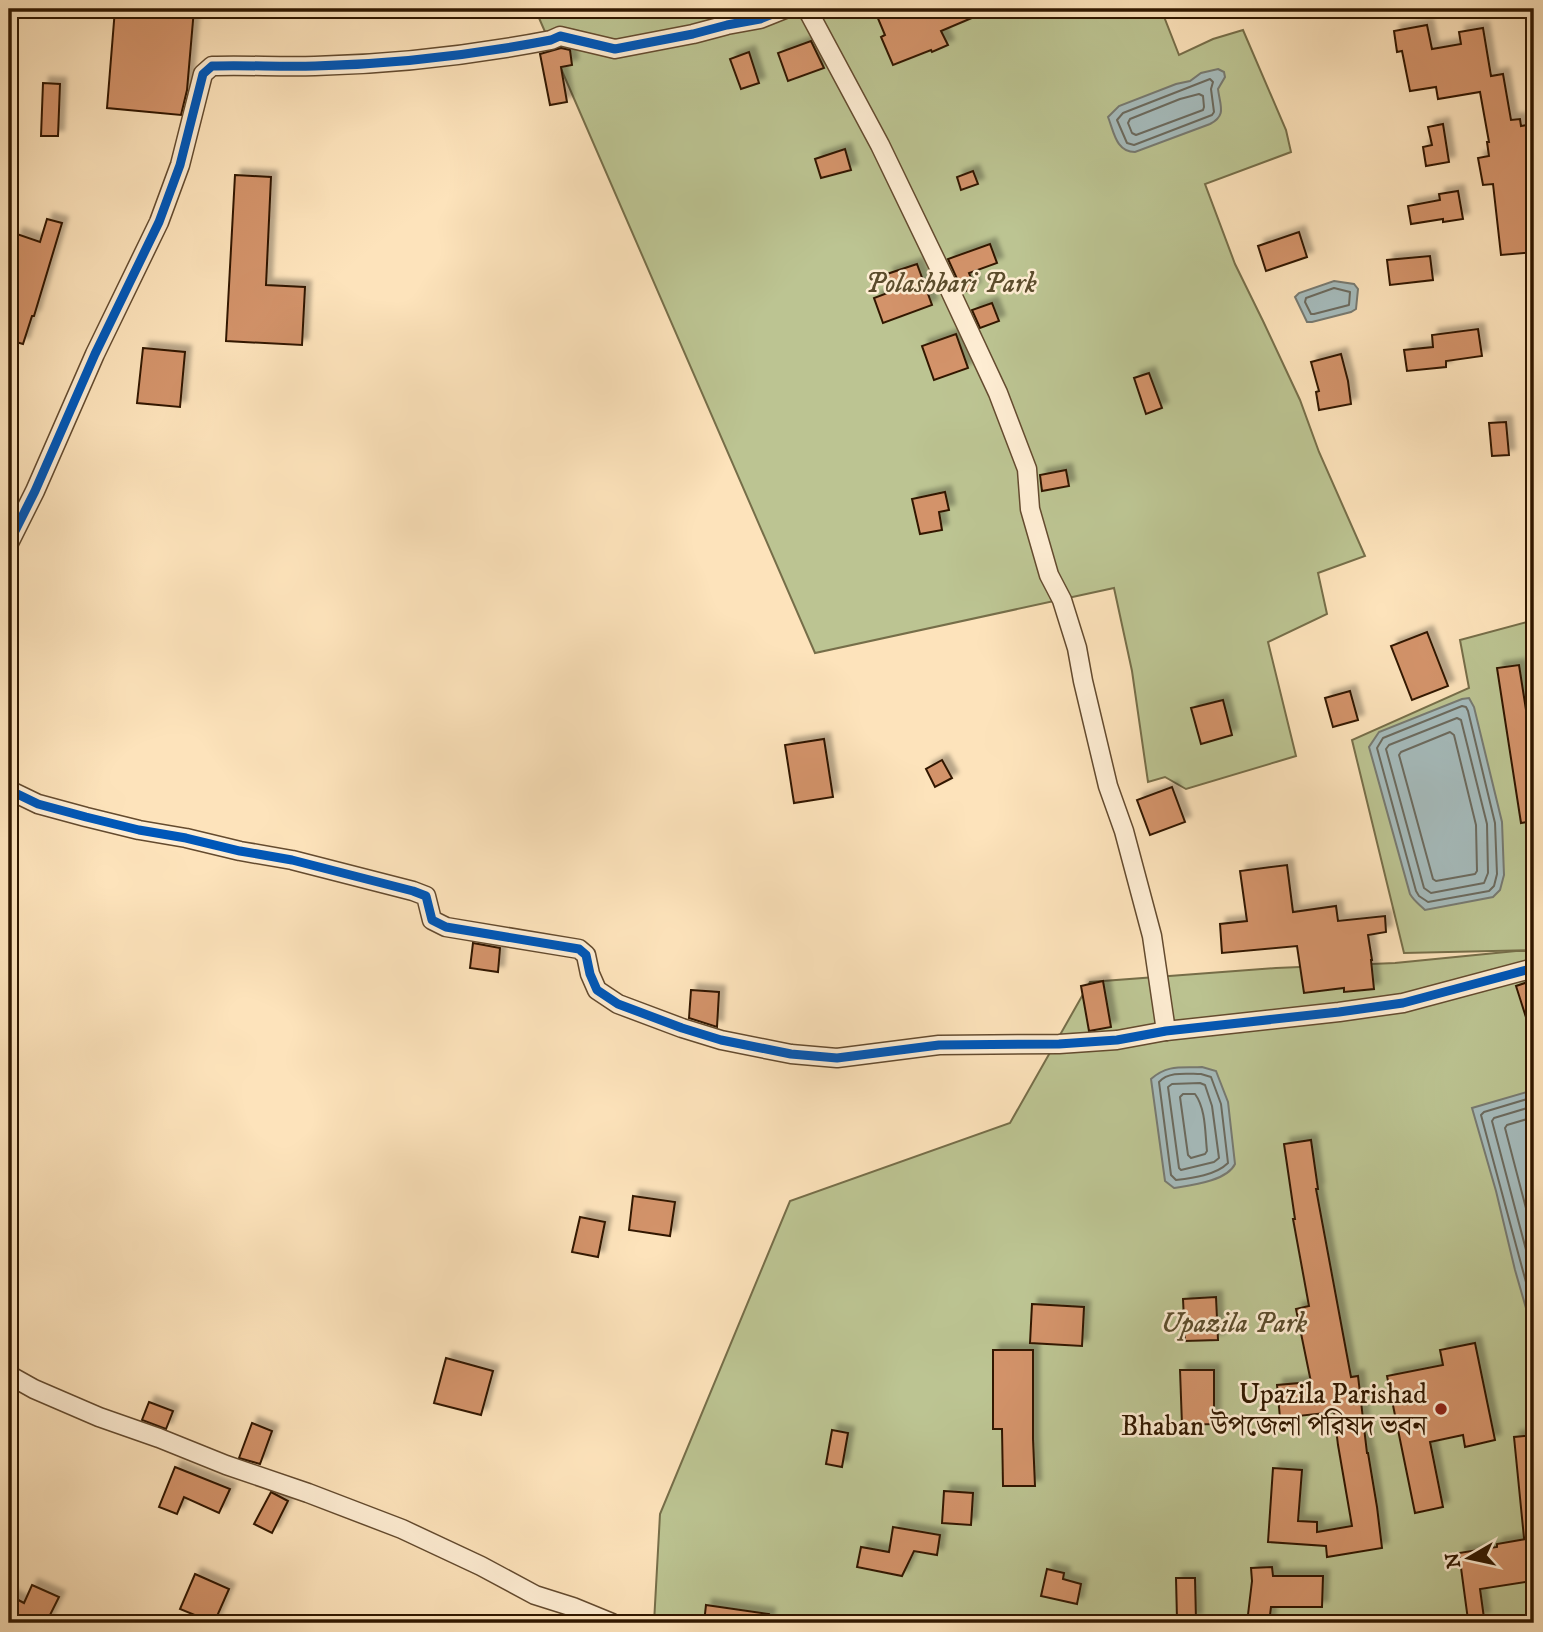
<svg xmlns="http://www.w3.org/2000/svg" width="1543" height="1632" font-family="'IM FELL DW Pica','Noto Serif Bengali',serif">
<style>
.green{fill:#bcc492;stroke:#766e49;stroke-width:2}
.water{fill:#a5bbbc;stroke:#777a71;stroke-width:2}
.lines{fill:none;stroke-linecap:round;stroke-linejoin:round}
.shore{stroke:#6b6a5e;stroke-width:2}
.building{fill:#d3936b;stroke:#311800;stroke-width:2;filter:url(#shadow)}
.minor-casing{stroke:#644b2f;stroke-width:21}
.minor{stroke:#feedd3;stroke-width:18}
.cycleway-casing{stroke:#feedd3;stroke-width:13}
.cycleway{stroke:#0057b8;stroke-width:9}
.poi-dot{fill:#8f2418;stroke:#feedd3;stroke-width:2.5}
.labels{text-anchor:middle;stroke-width:5;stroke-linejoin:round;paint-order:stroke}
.park-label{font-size:28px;font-style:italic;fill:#5b4c2c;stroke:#feedd3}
.poi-label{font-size:28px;fill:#311800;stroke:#feedd3;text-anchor:end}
</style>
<defs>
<filter id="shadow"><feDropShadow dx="6" dy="-6" stdDeviation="2" flood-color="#0004"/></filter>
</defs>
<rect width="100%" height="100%" fill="#fde3bb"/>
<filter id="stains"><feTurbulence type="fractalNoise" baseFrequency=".00286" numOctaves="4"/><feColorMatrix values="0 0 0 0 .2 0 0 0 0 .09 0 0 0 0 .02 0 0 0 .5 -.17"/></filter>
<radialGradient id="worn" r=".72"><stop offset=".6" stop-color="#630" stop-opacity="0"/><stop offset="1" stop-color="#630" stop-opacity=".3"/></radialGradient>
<g class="green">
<path d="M561,9H1161L1179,55L1213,39L1243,30L1286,130L1291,152L1205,184L1235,264L1263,321L1300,400L1319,452L1365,556L1318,573L1327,614L1268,642L1296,756L1186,789L1165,777L1148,782L1132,671L1114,588L815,653L539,18Z"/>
<path d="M1534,620V950L1404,953L1352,740L1469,688L1460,640Z"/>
<path d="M1516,951H1534V1623H654L660,1514L790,1201L1010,1123L1090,982L1276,968L1395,963Z"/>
</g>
<g class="water">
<path d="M1218,69L1224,72L1225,77L1218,89C1220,106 1227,115 1210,124L1135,152C1116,152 1114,132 1108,117L1119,106L1176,84L1190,81L1201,73Z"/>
<path d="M1334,281L1354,284L1358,289L1356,309L1351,312L1312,322H1307L1295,297L1299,293Z"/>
<path d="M1469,698L1474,707L1502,822L1504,875L1500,890L1493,897L1425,910C1419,904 1414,901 1410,894L1369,747L1379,732L1462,699Z"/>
<path d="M1202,1067L1216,1071L1228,1102L1235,1164C1227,1181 1192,1185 1174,1188L1165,1181L1151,1079C1168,1064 1182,1068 1202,1067Z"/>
<path d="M1534,1090V1336L1515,1270L1496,1191L1472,1108Z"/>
</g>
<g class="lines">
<g class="shore">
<path d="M1210,79L1213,82L1211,89L1214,112L1212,115L1134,145L1127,143L1117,120L1123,113Z"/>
<path d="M1199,94L1203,96L1204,107L1203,110L1136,135L1132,133L1128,123L1130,119L1180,99Z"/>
<path d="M1334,288L1350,292L1349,305L1314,314H1311L1305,302L1306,298Z"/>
<path d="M1462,706L1466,707L1468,711L1495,823L1497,874L1494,886L1489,891L1428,902L1419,896L1416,891L1377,748L1383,738Z"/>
<path d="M1457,718L1461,720L1487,824L1488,873L1484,883L1431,893L1424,888L1386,749L1389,745Z"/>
<path d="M1450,732L1454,735L1476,825L1477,871L1475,874L1436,881L1433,879L1399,755L1401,752Z"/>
<path d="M1201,1074L1211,1077L1221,1104L1228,1163C1216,1175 1193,1178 1176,1180L1171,1175L1159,1082C1169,1071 1187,1074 1201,1074Z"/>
<path d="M1200,1083L1205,1085L1212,1106L1219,1158L1214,1162L1181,1170L1179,1168L1168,1087L1172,1084Z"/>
<path d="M1195,1094C1206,1109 1205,1133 1207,1151L1205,1154L1191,1158L1188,1155L1180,1097L1183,1094Z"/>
<path d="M1534,1097L1484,1112L1481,1115L1534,1312"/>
<path d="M1534,1106L1494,1118L1492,1121L1534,1280"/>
<path d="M1534,1117L1507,1125L1505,1128L1534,1239"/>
</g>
</g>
<g class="building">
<path d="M115,9H194L187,90L181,115L107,108Z"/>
<path d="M874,9H993L941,31L948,45L932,52L931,50L893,65L881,37L885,35Z"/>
<path d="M1427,25L1432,49L1461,44L1459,32L1483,28L1491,76L1503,74L1511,120L1520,119L1521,126L1534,124V186H1531L1534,222V252L1501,255L1493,184L1483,185L1478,158L1489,156L1487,142H1489L1480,92L1438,99L1436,87L1410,91L1402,51L1397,52L1394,31Z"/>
<path d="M811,41L824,68L788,81L778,53Z"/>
<path d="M561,48L570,50L572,65L561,67L567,102L550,105L540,54Z"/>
<path d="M749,52L759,83L741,89L730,59Z"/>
<path d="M43,83L60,84L58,136H41Z"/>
<path d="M1443,124L1449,162L1426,166L1423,147L1432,145L1428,127Z"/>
<path d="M845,149L851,170L821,178L815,159Z"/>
<path d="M973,171L978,184L961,190L957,177Z"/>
<path d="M235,175L271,177L266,285L305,287L302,345L226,341Z"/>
<path d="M1458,191L1463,219L1443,222V219L1411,224L1408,206L1440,200L1439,194Z"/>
<path d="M47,219L62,223L34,316H32L23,344L9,340V261L17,234L40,242Z"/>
<path d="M1299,232L1307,257L1266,271L1258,246Z"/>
<path d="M990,244L997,263L969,273L975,288L963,292L948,259Z"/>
<path d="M1430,256L1433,280L1390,285L1387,260Z"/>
<path d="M917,264L932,305L883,323L874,298L893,291L887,274Z"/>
<path d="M992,303L999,321L980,328L972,310Z"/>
<path d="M1478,329L1482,356L1446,361V367L1407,371L1404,350L1433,347L1432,335Z"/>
<path d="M956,334L968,368L934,380L922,346Z"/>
<path d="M143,348L185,352L180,407L137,403Z"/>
<path d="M1341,354L1348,381L1351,404L1319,410L1316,392L1319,391L1311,362Z"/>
<path d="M1149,373L1162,408L1146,414L1134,378Z"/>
<path d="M1506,422L1509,455L1492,456L1489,423Z"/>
<path d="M1066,470L1069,486L1042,491L1040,475Z"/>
<path d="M945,492L949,510L939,512L942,530L920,534L912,499Z"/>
<path d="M1427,632L1448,686L1412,700L1391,646Z"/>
<path d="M1519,665L1534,761V821L1521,823L1497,668Z"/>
<path d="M1350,691L1358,720L1333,727L1325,698Z"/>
<path d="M1223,700L1232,735L1201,744L1191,708Z"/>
<path d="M824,739L833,797L794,803L785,745Z"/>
<path d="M942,760L952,778L935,787L926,769Z"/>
<path d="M1172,787L1185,822L1150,835L1137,800Z"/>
<path d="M1287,865L1293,912L1336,906L1338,921L1385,916L1386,932L1368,935L1372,960H1371L1374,989L1344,992V988L1304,993L1297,946L1222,953L1220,924L1247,921L1240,871Z"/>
<path d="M473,943L500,948L498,972L470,968Z"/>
<path d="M1534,980V1033H1531L1516,986Z"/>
<path d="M1103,981L1111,1027L1089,1031L1081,986Z"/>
<path d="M691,990L719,992L717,1027L689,1018Z"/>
<path d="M1311,1140L1318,1189H1316L1351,1377L1358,1376L1367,1453H1368L1377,1507L1382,1548L1327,1557L1326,1546L1268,1542L1273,1468L1302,1470L1298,1521L1317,1522V1532L1352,1526L1338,1445L1334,1412L1280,1418L1277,1385L1311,1382L1296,1309L1309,1306L1293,1219H1295L1284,1144Z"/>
<path d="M633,1196L675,1202L670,1236L629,1230Z"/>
<path d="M580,1217L605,1222L598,1257L572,1252Z"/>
<path d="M1216,1297L1218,1340L1185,1341L1183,1299Z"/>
<path d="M1032,1304L1084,1307L1082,1346L1030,1343Z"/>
<path d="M1475,1343L1495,1440L1465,1447L1463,1435L1430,1442L1443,1507L1415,1513L1387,1376L1443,1365L1440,1350Z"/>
<path d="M993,1350H1033V1439L1035,1486H1003L1002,1429H993Z"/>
<path d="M446,1358L493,1371L481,1415L434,1403Z"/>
<path d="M1180,1370H1214V1424L1182,1425Z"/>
<path d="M149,1402L173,1411L166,1429L142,1420Z"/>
<path d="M252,1423L272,1431L260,1464L239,1458Z"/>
<path d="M832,1430L848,1433L842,1467L826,1464Z"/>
<path d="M1534,1435V1537L1524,1538L1514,1437Z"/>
<path d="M175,1467L230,1489L219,1513L184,1497L177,1514L159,1507Z"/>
<path d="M944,1491L973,1493L971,1525L942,1523Z"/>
<path d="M271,1492L288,1501L272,1533L254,1524Z"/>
<path d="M893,1527L940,1535L937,1555L914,1551L902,1576L857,1567L861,1547L889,1552Z"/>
<path d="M1526,1539L1532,1581L1480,1589L1484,1618L1468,1620L1459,1553L1497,1547V1544Z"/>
<path d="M1272,1567L1273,1576H1323L1322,1607H1271L1269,1623H1247L1252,1581L1251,1568Z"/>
<path d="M1047,1569L1064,1573L1063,1579L1081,1584L1077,1604L1041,1596Z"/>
<path d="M195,1574L229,1589L214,1623L180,1609Z"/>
<path d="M1176,1578H1195L1196,1620L1177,1619Z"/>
<path d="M32,1585L59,1597L46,1623H30L9,1611V1595L24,1603Z"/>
<path d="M706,1605L769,1614L768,1623H704Z"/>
</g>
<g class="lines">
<g class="minor-casing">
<g id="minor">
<path d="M807,9L880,145L948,286L998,393L1027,469L1030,509L1049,575L1062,600L1077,648L1083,681L1108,786L1124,831L1152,936L1166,1031"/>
<path d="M9,543L35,491L95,354L159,222L180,165L203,74L212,66C247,65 281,67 315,66C394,64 473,55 551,40L560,36L615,49L693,34L727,25L760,19L785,9"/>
<path d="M9,790L38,804L86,817L139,830L186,838L240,851L292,860L413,891L426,896L432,920L446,927L579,949L586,955L590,974L597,990L618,1004L682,1028L721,1040L791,1054L837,1058L939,1045L1059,1044L1117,1040L1166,1031L1339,1012L1403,1003L1534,968"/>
<path d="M9,1375L34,1389L99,1417L159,1438L226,1465L308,1493L402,1529L481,1566L535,1595L573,1607L612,1623"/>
</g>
</g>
<use href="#minor" class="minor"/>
<g class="cycleway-casing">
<g id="cycleway">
<path d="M9,543L35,491L95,354L159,222L180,165L203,74L212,66C247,65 281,67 315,66C394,64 473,55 551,40L560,36L615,49L693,34L727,25L760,19L785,9"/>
<path d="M9,790L38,804L86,817L139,830L186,838L240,851L292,860L413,891L426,896L432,920L446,927L579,949L586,955L590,974L597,990L618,1004L682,1028L721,1040L791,1054L837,1058L939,1045L1059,1044L1117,1040L1166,1031L1339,1012L1403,1003L1534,968"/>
</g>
</g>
<use href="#cycleway" class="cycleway"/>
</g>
<circle class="poi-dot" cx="1441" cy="1409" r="7"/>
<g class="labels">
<g class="park-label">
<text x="951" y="292">Polashbari Park</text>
<text x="1234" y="1332">Upazila Park</text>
</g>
<g class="poi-label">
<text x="1427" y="1403">Upazila Parishad<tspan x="1427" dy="32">Bhaban উপজেলা পরিষদ ভবন</tspan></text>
</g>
</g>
<rect width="1543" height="1632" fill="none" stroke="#fde3bb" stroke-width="35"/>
<rect x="10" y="10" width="1522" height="1611" fill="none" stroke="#311800" stroke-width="3.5"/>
<rect x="18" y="18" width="1508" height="1597" fill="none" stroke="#311800" stroke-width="2"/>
<g transform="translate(1469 1558) rotate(261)" stroke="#feedd3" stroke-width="5" paint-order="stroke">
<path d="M0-5L12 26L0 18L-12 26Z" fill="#311800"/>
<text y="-10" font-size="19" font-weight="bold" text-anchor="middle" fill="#311800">N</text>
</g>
<rect width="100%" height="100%" filter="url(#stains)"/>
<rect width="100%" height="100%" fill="url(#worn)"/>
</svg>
